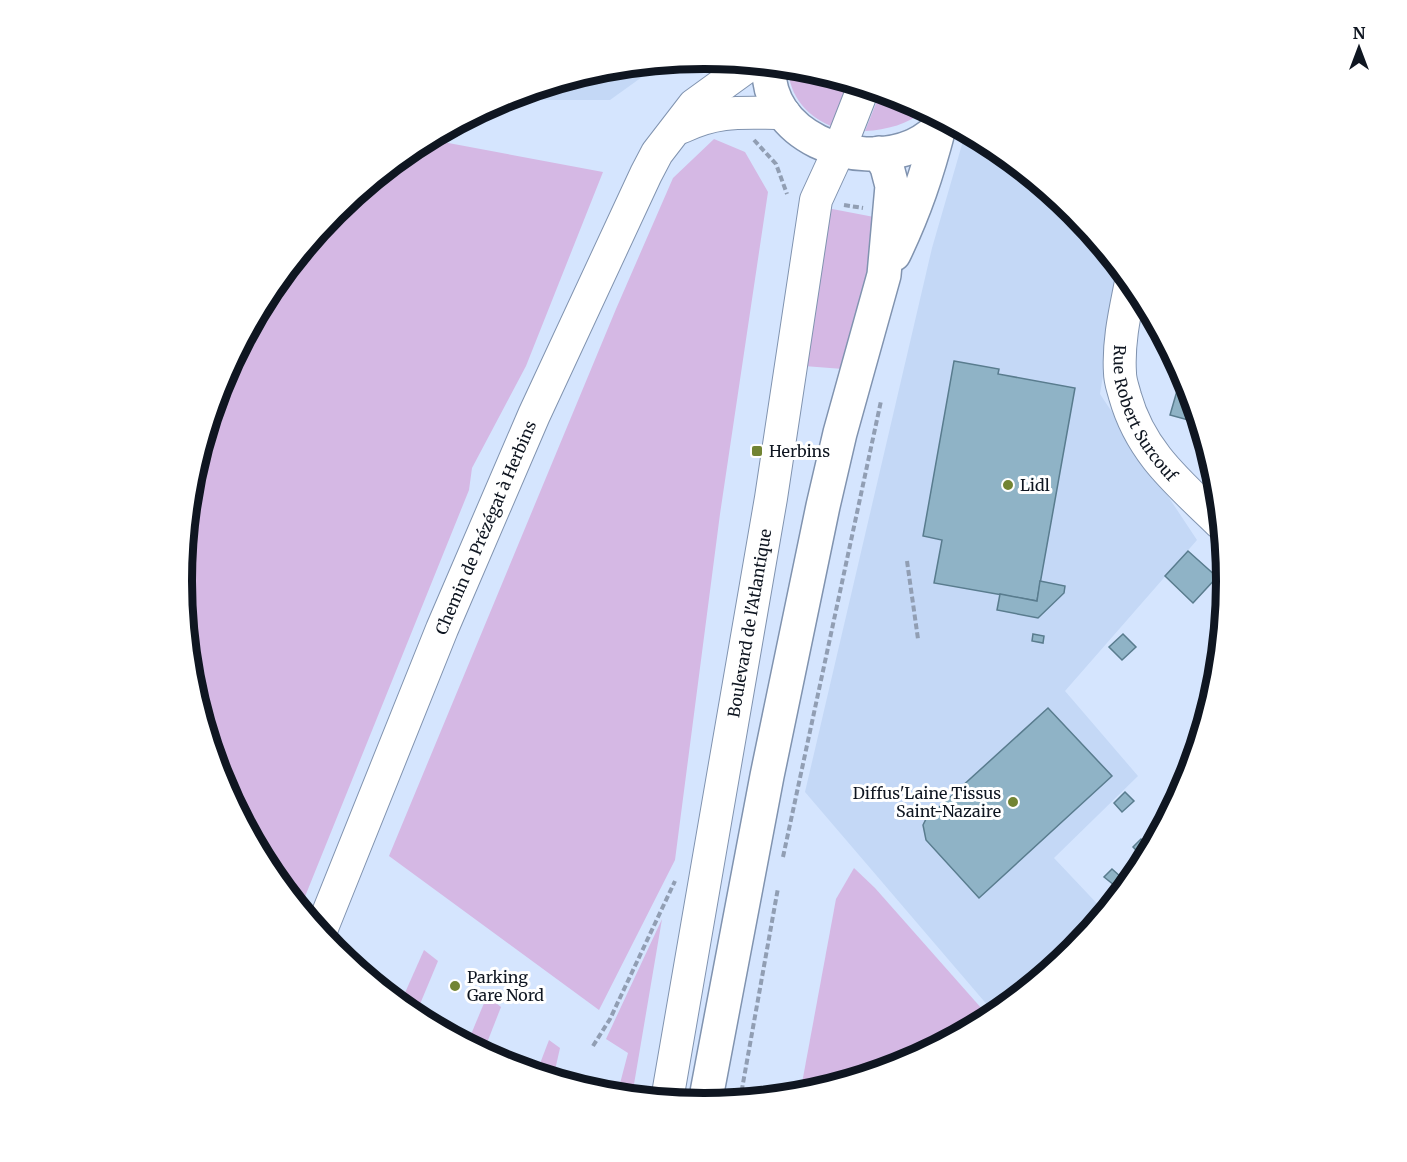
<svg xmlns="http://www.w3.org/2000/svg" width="1407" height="1162" font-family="Merriweather,serif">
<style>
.built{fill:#c4d8f6}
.green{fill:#d5b8e4}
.building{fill:#8fb3c6;stroke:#597c8e;stroke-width:1.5}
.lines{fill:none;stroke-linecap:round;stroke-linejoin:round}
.minor-casing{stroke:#8093af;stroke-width:34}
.major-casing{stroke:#8093af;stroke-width:36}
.path{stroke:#919eb3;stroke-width:4;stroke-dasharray:6 3;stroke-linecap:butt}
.minor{stroke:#fff;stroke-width:32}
.major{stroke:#fff;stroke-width:33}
.poi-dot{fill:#728433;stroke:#fff;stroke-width:2}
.labels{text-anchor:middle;stroke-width:6;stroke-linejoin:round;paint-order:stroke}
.street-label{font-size:16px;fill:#0f1621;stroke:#fff}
.poi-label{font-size:16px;fill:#0f1621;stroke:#fff;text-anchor:start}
.rim{fill:none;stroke:#0f1621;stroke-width:8}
</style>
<rect width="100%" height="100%" fill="#d5e5fe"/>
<g class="built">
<path d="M649,64V72L610,100H501L602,68Z"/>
<path d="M968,133L994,147L1073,212L1120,269L1100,394L1197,540L1065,691L1138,776L1054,858L1105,912L1073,951L995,1014L805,792L932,248L963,141Z"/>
</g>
<g class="green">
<path d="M788,67L806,69L853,83L836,128C808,118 789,97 788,67Z"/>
<path d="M881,91L904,98L926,110C908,124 887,130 865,131Z"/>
<path d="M427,139L603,172L526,366L472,468L469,490L300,909L269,871L221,781L191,683L181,581L191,479L221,381L269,290L334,211L413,146Z"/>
<path d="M714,139L745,152L768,192L720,514L675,860L599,1010L389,856L616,309L673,178Z"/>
<path d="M827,208L874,217L869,270L843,369L804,366Z"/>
<path d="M854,868L875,888L990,1018L903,1064L800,1094L836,899Z"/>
<path d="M662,919L632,1096L617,1095L628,1053L606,1039Z"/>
<path d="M424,950L438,961L415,1016L400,1004Z"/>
<path d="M487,996L501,1007L483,1053L467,1044Z"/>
<path d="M549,1040L560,1048L553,1079L536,1074Z"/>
</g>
<g class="building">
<path d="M954,361L999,369L998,374L1075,388L1037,601L934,583L942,540L923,536Z"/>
<path d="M1179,384L1188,386L1199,423L1170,415Z"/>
<path d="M1188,551L1217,577L1193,603L1165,576Z"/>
<path d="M1040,581L1065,586L1064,593L1038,618L997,610L1000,594L1037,601Z"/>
<path d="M1033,634L1044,636L1043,643L1032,641Z"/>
<path d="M1123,634L1136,647L1122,660L1109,647Z"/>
<path d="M1048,708L1112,776L979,898L926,840L923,825L926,819Z"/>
<path d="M1125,792L1134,801L1122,812L1114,803Z"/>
<path d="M1141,839L1150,848L1145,859L1133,847Z"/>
<path d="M1112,869L1121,877L1114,885L1104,877Z"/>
</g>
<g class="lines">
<g class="minor-casing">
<g id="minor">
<path d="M682,127C719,109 744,113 784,113"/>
<path id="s1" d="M1131,282C1125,312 1118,342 1120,373C1120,381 1123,388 1125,396C1141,453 1179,483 1220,523"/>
<path id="s2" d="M320,933L442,629L534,415L646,174L657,153L694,105L752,63"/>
<path id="s3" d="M667,1100L771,498L816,200L839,150L864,86"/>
</g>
</g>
<g class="major-casing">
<g id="major">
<path d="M769,65C765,136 855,171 913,146C926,140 937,131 946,121"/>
<path d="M894,254C915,210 927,174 939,128"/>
<path d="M705,1103L767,776L823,506L840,433L884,275L892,186L887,167L879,153"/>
</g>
</g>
<g class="path">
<path d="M754,140L776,164L787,194"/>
<path d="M844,205L863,208"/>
<path d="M907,561L918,639"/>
<path d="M783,857L881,401"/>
<path d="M593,1046L610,1019L675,881"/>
<path d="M740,1100L778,888"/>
</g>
<use href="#minor" class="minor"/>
<use href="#major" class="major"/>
</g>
<g class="poi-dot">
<rect x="751" y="445" width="12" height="12" rx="3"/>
<circle cx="1008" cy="485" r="6"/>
<circle cx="1013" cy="802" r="6"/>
<circle cx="455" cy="986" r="6"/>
</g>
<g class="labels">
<g class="street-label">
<text dy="6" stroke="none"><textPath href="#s1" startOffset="138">Rue Robert Surcouf</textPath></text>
<text dy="6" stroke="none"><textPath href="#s2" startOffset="438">Chemin de Prézégat à Herbins</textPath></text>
<text dy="6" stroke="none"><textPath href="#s3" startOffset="484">Boulevard de l'Atlantique</textPath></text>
</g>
<g class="poi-label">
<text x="769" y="457">Herbins</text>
<text x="1020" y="491">Lidl</text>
<text x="1001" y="799" text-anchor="end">Diffus'Laine Tissus<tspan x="1001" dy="18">Saint-Nazaire</tspan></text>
<text x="467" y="983">Parking<tspan x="467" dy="18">Gare Nord</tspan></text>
</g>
</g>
<path d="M0 0H1407V1162H0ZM192 581a512 512 0 1 1 1024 0a512 512 0 1 1-1024 0Z" fill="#fff" fill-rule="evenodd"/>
<path class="rim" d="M192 581a512 512 0 1 1 1024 0a512 512 0 1 1-1024 0Z"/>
<g transform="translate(1359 48)" stroke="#ffffff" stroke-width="4.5" paint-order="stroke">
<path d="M0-4.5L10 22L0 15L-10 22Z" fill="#0f1621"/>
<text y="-9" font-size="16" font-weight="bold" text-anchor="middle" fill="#0f1621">N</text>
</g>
</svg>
